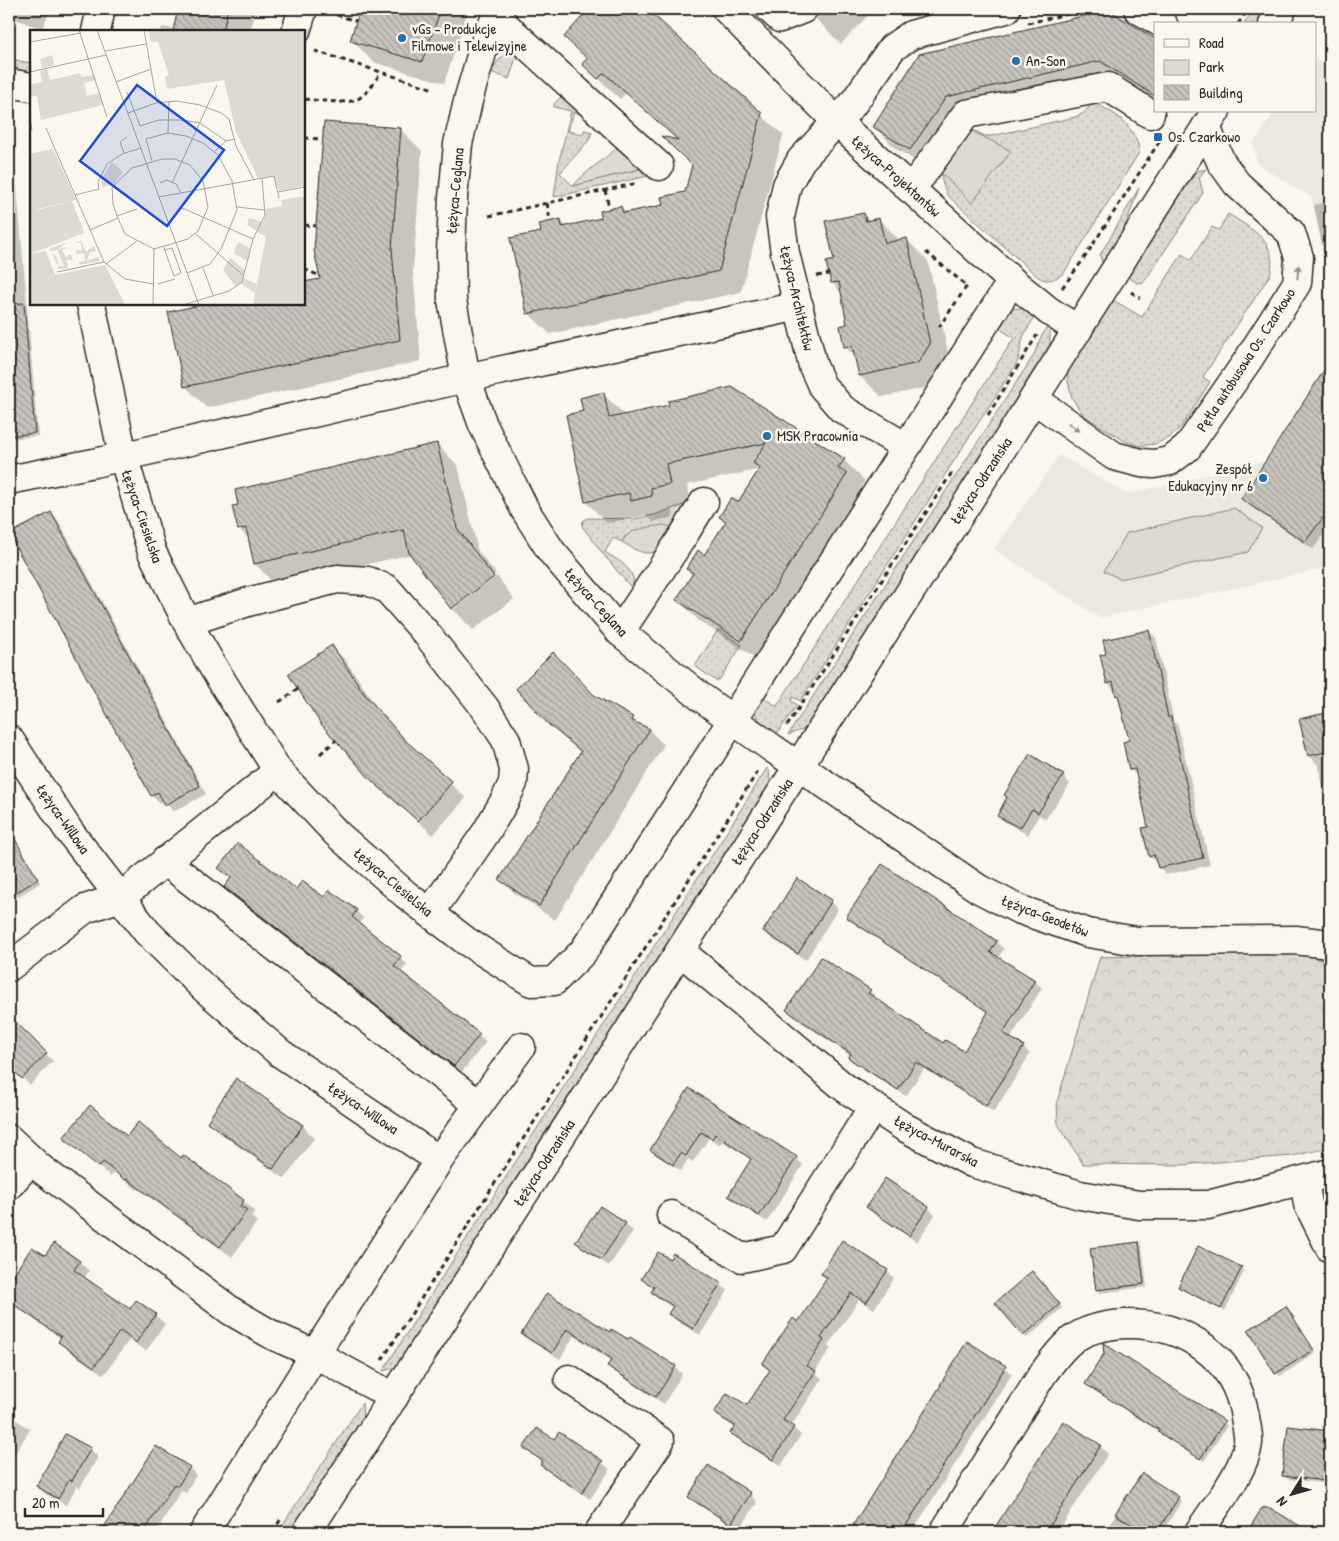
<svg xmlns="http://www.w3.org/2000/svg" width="1339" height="1541" font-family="'Patrick Hand',sans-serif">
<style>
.built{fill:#ebe8de}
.grass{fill:url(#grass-dots);stroke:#84827e}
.forest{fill:url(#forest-crowns);stroke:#84827e}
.green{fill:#dddad0;stroke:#84827e}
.shadow{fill:#0003}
.building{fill:url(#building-back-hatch);stroke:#2b2b2b}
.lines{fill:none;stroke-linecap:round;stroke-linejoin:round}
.minor-casing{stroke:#2b2b2b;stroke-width:31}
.major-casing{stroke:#2b2b2b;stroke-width:31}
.path{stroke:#2b2b2b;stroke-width:3;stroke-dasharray:5 4;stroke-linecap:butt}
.minor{stroke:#fbf7ec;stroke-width:28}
.major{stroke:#fbf7ec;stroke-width:28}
.oneway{fill:#93918c}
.poi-dot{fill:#1f6fb2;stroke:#fbf7ec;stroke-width:2}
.labels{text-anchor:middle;stroke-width:5;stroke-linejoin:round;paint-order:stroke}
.poi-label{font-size:15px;fill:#2b2b2b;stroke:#fbf7ec;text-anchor:start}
.street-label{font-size:15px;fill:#2b2b2b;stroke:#fbf7ec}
.inset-road{fill:none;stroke:#a8a59f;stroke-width:1}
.view{fill:#1d4ed8;fill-opacity:0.15;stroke:#1d4ed8;stroke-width:2.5}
.inset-edge{fill:none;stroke:#2b2b2b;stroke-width:2.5}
</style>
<defs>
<pattern id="grass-dots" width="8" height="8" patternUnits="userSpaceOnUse" patternTransform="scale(1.25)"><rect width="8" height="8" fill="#dddad0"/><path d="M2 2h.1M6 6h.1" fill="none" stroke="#bebbb3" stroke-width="1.8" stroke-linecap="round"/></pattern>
<pattern id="forest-crowns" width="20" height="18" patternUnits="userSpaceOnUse" patternTransform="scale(1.25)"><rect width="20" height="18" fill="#dddad0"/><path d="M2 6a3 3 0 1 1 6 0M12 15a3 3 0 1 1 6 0" fill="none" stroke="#bebbb3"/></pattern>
<pattern id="building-back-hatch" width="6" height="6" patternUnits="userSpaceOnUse" patternTransform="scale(1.25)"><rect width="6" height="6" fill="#c7c4bc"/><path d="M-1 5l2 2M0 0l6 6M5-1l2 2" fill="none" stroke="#a29f99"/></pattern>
</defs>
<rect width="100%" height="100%" fill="#fbf7ec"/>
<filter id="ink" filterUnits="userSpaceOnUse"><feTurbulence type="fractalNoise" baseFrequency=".02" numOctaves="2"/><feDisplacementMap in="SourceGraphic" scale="10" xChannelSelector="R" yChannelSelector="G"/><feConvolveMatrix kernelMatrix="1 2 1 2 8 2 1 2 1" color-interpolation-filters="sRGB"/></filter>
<g filter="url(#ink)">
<g class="built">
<path d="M1315,59L1330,69V290L1312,198L1257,164L1253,144L1275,111H1315Z"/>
<path d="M1330,360V567L1100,618L994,549L1059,455L1127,494L1266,461Z"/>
</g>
<g class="grass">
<path d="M1254,9H1268L1258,24H1244Z"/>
<path d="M509,51L518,52L509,79L491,72L498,61Z"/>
<path d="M9,59L31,63V72L9,68Z"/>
<path d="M561,97C575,98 589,110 593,123L587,122L588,116L574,112L568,131L583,135L584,130L592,132L589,140L560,173L573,186L647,167L650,172L648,176L554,197L559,161L571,111L554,107V104Z"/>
<path d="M1093,102C1118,115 1132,123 1140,151L1064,273C1055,279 1048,283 1038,277L947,195L942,181L941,170L968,127L985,136H992L1075,117L1084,113Z"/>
<path d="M1206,169L1199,177L1203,193L1144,282L1137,283L1128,277L1189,182L1198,171Z"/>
<path d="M1139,188L1120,240L1112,252L1107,255L1110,257L1105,263L1102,262L1100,255Z"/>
<path d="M1228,214C1252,229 1279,242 1270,275L1203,377L1210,382L1182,426L1169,438L1155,444L1139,446L1125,441L1083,415L1072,398L1068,381V372L1113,300L1142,317L1182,254L1191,260L1212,227L1219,230Z"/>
<path d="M1014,308L1024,309L1035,316L1023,337L1018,361L800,701L793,697L791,700L797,705L777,734C765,728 759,722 754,710L762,697L777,706L1014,338L997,327L1008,311Z"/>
<path d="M1047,327L1050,331V349L807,728L788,735L1034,355L1040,339Z"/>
<path d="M683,505L687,507L668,543L625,536L622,542L613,538L605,552C621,562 637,570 634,591L603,554L582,526L583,521L587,518L634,519L654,515Z"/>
<path d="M718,630L742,645L720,679L716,681L695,666Z"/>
<path d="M767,768L769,770L770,782L767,793L399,1364L394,1368L383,1371C509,1169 641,970 767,768Z"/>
<path d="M362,1403L363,1419L360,1426L292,1532H278Z"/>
</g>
<path class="forest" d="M1250,953L1302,954L1330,962V1148L1292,1156L1181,1165L1083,1164L1058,1124L1057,1102L1100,957Z"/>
<g class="green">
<path d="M968,129L1011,151L972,203L940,172Z"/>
<path d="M617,148L626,150L647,167L573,186C586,171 602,161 617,148Z"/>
<path d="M1234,508L1262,528L1248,552L1120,579L1104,571L1127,533Z"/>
<path d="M664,525L671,527V533C668,538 664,546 659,549C647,559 632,548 622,542C629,528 650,527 664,525Z"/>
</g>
<g class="shadow">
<path d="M9,9H51L42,29L9,17Z"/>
<path d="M179,9H257L250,31H161L162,27L175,29Z"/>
<path d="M361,9H469L444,83L373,62L352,40Z"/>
<path d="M591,9H646L783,135L741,292L550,334L528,313L543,232L560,220L567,227L603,219L621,207L628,214L664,206L686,193L693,165L680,142L626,93L620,99L583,64L588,59L566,37Z"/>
<path d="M804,9H874L841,44L816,19L817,17L813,18Z"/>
<path d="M1109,11L1155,40V103L1123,82L968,118L932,171L896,149L875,127Z"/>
<path d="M9,124L12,127L38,436L9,439Z"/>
<path d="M400,129L422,151L413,271L421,361L207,408L185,386L169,313L211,304H304V283L322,280Z"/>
<path d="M1330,201V284L1314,205Z"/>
<path d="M863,214L870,221L879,219L900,241L907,240L928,261L951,366L939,385L882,397L860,376L856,357L845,347L849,325L842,293L832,283L835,261Z"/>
<path d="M1330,363V526L1313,549L1250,506L1243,499Z"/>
<path d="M603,394L625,415L671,406L844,460L865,481L860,489L868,496L762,662L699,621L678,600L693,575L688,569L705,557L727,522L721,517L738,504L761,469L687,485L691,505L672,509L673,517L653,522L646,515L607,523L586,502L567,416L584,412Z"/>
<path d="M437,444L458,466L478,551L496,574L453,606V609L497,576L514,599L473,630L452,608L412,554L276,585L255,564L250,540L239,529Z"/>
<path d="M51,513L58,520L206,794L173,812L164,800L159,803L152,796L11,535Z"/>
<path d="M1149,631L1156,638L1174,722L1178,726L1210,865L1166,875L1150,856L1149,828L1138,777L1131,770L1130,741L1120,698L1108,683L1107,655Z"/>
<path d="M331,646L346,661L381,713L413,749L466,798L433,835L374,781Z"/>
<path d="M1330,714V819L1318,765L1309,755L1301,720Z"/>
<path d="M632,718L638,725L649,730L664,745L555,920L516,894L501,880L581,753L550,725Z"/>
<path d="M1063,776L1070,784L1046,819L1039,815L1028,835L1006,823L999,816Z"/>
<path d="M14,839L40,883L9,902V842Z"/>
<path d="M882,865L997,942L1004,949L998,958L1034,981L1042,988L1010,1039L1023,1047L1030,1054L994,1112L924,1069L906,1096L857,1065L850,1058L851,1056L795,1018L787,1010L870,991L877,998L876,1000L943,1045L964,1053L989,1013L855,924L848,917Z"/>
<path d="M232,879L296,891L325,898L356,911L363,918L359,924L407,964L400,973L486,1042L462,1072L233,894L226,887Z"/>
<path d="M831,901L838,909L806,960L772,939L765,931Z"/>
<path d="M9,1017L53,1061L30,1085L9,1066Z"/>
<path d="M236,1080L303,1126L314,1138L285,1179L219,1133L208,1121Z"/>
<path d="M689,1090L796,1158L803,1165L767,1222L737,1203L729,1195L752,1160L723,1141L720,1145L709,1138L693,1162L688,1159L681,1171L659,1157L651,1150Z"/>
<path d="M127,1137L182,1160L184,1157L244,1201L255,1212L251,1216L257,1222L232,1257L138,1189L137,1190L115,1172L111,1177L65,1138Z"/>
<path d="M600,1207L625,1224L633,1231L609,1266L584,1249L576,1242Z"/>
<path d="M867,1207L928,1208L935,1215L917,1242L874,1214Z"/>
<path d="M1139,1243L1142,1246L1147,1287L1100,1293L1097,1289Z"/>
<path d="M55,1244L80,1262L89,1271L84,1278L130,1310L155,1315L165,1324L146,1351L129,1340L104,1375L69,1351L60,1341L62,1339L9,1302V1283L33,1248L46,1257Z"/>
<path d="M673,1255L720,1284L728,1291L700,1335L677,1321L670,1313L673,1308L660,1299L652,1292L654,1289L643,1279L670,1260Z"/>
<path d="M1241,1268L1244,1271L1225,1311L1183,1290L1179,1287Z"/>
<path d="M887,1271L894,1278L874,1309L859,1300L828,1346L831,1348L815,1372L822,1379L791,1426L801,1435L781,1466L739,1440L732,1433L735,1428L723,1420L716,1413L747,1407L770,1371L763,1364L798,1323L828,1279L822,1273Z"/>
<path d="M1035,1276L1062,1308L1027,1338L1024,1335Z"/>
<path d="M547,1294L610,1333L675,1367L682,1374L664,1404L616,1373L609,1366L612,1361L574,1336L560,1359L530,1341L523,1333Z"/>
<path d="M1289,1311L1316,1353L1280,1376L1276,1373Z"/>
<path d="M1005,1367L1012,1374L912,1532H850L854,1525Z"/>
<path d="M1090,1387L1224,1422L1227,1426L1204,1461Z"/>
<path d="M9,1415L30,1429L9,1464Z"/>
<path d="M1063,1423L1100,1446L1108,1454L1058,1532H994Z"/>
<path d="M1290,1428L1330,1432L1329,1484L1287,1479L1284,1475Z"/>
<path d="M559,1434L602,1462L610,1470L590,1499L549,1472L542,1465L543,1463L525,1448L554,1441Z"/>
<path d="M65,1435L90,1449L98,1457L80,1488L77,1486L66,1505L44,1493L37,1485Z"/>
<path d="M189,1468L196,1475L186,1493L181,1490L156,1532H112L107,1526Z"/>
<path d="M1143,1474L1182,1501L1162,1532H1104Z"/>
<path d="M750,1494L757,1502L739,1531L697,1504L690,1497Z"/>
<path d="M1264,1506L1301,1528L1304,1532H1248Z"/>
<path d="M642,1524L656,1532H637Z"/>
</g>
<g class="building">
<path d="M178,9H228L223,31H173Z"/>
<path d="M360,9H441L422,62L350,41Z"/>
<path d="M589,9H647L762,113L719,271L527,314L510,238L541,232L539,224L561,219L562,227L601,218L600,211L621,206L623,213L663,205L661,197L685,192L692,165L661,136L678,140L604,73L598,79L582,64L587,58L564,37Z"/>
<path d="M1109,10L1155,39V96L1100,61L946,97L910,150L873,127L919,54Z"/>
<path d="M324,122L401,128L392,249L400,340L184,387L168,312L205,304H304V282L320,279L314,250Z"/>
<path d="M864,213L866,221L879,218L885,243L907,238L930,344L918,363L859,376L852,346L844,347L840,326L847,324L839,282L831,283L826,262L834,260L825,221Z"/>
<path d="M24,303L35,433L9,436V304Z"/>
<path d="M1330,361V508L1305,542L1241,499Z"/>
<path d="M732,387L845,459L838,468L847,474L741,641L676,600L693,573L686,569L692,560L698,550L704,555L726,521L719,517L731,498L738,502L760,468L753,463L766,443L666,464L670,484L651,488L652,496L631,501L629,493L585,502L566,415L583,411L580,398L604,392L609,418L669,405L668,401Z"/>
<path d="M437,443L457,528L494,577L451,609L409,553L404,530L254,564L246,528L238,530L232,506L238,505L235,490Z"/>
<path d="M51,512L200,786L165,805L158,792L151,796L9,534Z"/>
<path d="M1149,630L1168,717H1171L1203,858L1158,868L1154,855L1149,857L1142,828L1148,827L1135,769L1129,770L1123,742L1129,740L1118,695L1116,696L1113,682L1107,684L1100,655L1106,654L1103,640Z"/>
<path d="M332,645L366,696L405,740L452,782L418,821L373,782L321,724L288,674Z"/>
<path d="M553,652L594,695L633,717L631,720L650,729L539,906L499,880L581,751L549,725L516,689Z"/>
<path d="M1330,712V751L1308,756L1299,719Z"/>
<path d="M1030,754L1064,775L1038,813L1032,809L1020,828L997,816L1007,797L1004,795Z"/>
<path d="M9,829L38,879L9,897Z"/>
<path d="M238,843L296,889L302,881L324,897L329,890L357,910L352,917L401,956L394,966L480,1034L454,1066L224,887L231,878L218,868Z"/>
<path d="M882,864L997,941L990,952L1035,980L1003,1033L1024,1046L986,1106L916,1062L898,1090L848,1058L851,1054L786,1010L821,957L871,990L868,993L943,1043L945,1040L964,1051L988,1012L846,917Z"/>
<path d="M797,878L832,900L798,954L763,931Z"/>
<path d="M9,1015L47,1053L22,1079L9,1066Z"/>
<path d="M236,1078L303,1125L273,1169L207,1122Z"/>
<path d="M689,1088L797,1157L759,1216L728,1196L751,1159L715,1134L712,1139L701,1132L686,1156L681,1153L673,1165L650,1150Z"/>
<path d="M90,1105L127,1136L138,1122L181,1158L183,1155L244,1200L240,1206L247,1210L220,1247L127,1179L125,1180L103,1162L99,1167L63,1138Z"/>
<path d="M885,1178L929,1207L909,1236L866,1207Z"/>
<path d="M600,1206L626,1223L601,1260L575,1242Z"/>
<path d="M842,1240L888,1270L866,1303L851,1293L821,1338L824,1340L807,1366L816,1371L783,1420L794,1427L773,1460L730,1433L735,1426L714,1413L727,1393L747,1405L770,1370L762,1364L793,1318L798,1322L827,1278L821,1274Z"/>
<path d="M1139,1242L1144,1284L1096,1290L1090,1248Z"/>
<path d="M54,1243L80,1261L74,1270L130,1309L136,1300L156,1314L136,1343L120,1331L94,1367L58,1342L61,1337L9,1301V1281L32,1247L45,1255Z"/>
<path d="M1198,1246L1242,1267L1221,1309L1178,1287Z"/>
<path d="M658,1252L670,1259L673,1253L721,1283L693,1329L668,1314L673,1306L651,1292L654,1287L641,1279Z"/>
<path d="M1032,1271L1060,1304L1023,1336L995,1303Z"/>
<path d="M547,1293L610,1332L611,1329L628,1339L630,1337L676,1366L656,1397L607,1366L612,1359L567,1329L552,1353L521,1334Z"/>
<path d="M1286,1306L1314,1350L1275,1374L1248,1330Z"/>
<path d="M967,1341L1006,1366L902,1532H864L853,1525L941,1385H940Z"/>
<path d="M1103,1343L1225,1421L1200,1459L1158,1432L1159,1430L1085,1384L1103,1355L1104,1356Z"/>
<path d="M1063,1421L1101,1445L1046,1532H992Z"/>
<path d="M1288,1426L1330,1431L1326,1481L1282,1476Z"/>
<path d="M537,1428L554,1439L559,1432L603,1461L582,1493L540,1465L543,1461L523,1448Z"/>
<path d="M65,1434L91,1448L72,1481L69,1480L58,1499L36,1486Z"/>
<path d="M156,1446L190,1467L178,1486L174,1484L144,1532H101Z"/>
<path d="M708,1465L751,1493L731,1524L688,1497Z"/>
<path d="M1142,1473L1179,1497L1157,1532H1143L1115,1514Z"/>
<path d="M1262,1508H1270L1310,1532H1247Z"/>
</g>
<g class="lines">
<g class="minor-casing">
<g id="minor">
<path d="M500,9L486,39L469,97L458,144L453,198L451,253L452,300L466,378L483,425L525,510L551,551L620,632L702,698L772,748L979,889L1018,909L1088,933L1137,941L1295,940L1330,944"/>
<path d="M726,9L837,122L1012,281L1049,311L1078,330"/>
<path d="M770,9L780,18L803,9"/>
<path d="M1138,9L1163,24"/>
<path d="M496,17L659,166"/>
<path d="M96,31L101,9"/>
<path d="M296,31L303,9"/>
<path d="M9,83L31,87"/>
<path d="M909,188L921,176L966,114L1108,87L1150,114"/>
<path d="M91,304L123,456L152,552L187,622L213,667L278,771L336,833L405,894L466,941L531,982L554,981L583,952C727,729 870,506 1012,281"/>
<path d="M1034,399L1114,456L1141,463L1154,464L1170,461L1187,448L1248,360L1297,283L1299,257L1291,233L1237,184L1221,162L1206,127"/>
<path d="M906,447L842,409L822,386L813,366L785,253L780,217L787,185L801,160L852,105L892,48L911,35L1006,9"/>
<path d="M9,480L94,463L466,378L799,306"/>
<path d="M187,622L248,602L337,579L368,581L387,589L426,633L485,708L506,740L514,769L513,783L505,800L485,834L430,913"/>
<path d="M620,632L683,536L704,502"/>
<path d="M9,739L69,831L147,932L203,987L280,1053L439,1160L315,1354L204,1532"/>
<path d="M165,861L479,1105"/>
<path d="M680,951L845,1088L904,1127L972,1163L1080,1195L1139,1205H1208L1330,1173"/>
<path d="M9,967L85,909L121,897L278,771"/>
<path d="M9,1139L40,1168L231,1311L274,1336L315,1354L394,1397"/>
<path d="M439,1160L521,1047"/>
<path d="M1304,1180L1308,1204L1330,1248"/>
<path d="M9,1185L31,1160"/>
<path d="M671,1215L742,1258L783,1249L873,1107"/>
<path d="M569,1379L660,1441L599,1532"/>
<path d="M944,1532L1042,1375C1051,1363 1060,1349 1072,1340C1086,1329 1108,1325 1125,1324C1184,1323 1236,1356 1245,1417C1246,1425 1249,1435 1248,1443C1245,1471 1214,1508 1199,1532"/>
</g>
</g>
<g class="major-casing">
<g id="major">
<path d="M1273,24L1282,9"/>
<path d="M307,1532L998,455L1216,111"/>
</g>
</g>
<g class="path">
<path d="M328,12L356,21"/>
<path d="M1028,23L1089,9"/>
<path d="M1238,24L1248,9"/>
<path d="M315,51L434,89"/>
<path d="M304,99C317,100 347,105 358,99C368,93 375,81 381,72"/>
<path d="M304,138L322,139"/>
<path d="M605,190L609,208"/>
<path d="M547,203L550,221"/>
<path d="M489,216L638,183"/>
<path d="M304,225L316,226"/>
<path d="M926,252L967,286L939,327"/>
<path d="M304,269L320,276"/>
<path d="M817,276L829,274"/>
<path d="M1062,288L1083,260L1161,139"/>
<path d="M1131,292L1140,298"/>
<path d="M988,415L1037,335"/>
<path d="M279,702L298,689"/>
<path d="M787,726L953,471"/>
<path d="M320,754L336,740"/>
<path d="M382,1360L758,771"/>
<path d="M273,1532L282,1517"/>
</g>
<use href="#minor" class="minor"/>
<use href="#major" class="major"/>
</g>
<defs><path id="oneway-solid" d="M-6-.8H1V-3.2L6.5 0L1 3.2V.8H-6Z" transform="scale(1.25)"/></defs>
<g class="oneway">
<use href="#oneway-solid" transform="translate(1298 272) rotate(-84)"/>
<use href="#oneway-solid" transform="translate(1074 427) rotate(36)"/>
</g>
</g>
<g class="poi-dot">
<circle cx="402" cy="38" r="5"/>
<circle cx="1016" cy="61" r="5"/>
<rect x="1153" y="132" width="10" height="10" rx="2.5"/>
<circle cx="767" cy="436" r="5"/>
<circle cx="1263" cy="478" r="5"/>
</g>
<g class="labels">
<g class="poi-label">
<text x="412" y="34">vGs - Produkcje<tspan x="412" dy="17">Filmowe i Telewizyjne</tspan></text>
<text x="1026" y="66">An-Son</text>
<text x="1168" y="142">Os. Czarkowo</text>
<text x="777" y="441">MSK Pracownia</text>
<text x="1253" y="474" text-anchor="end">Zespół<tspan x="1253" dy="17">Edukacyjny nr 6</tspan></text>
</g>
<g class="street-label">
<text transform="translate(896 176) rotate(42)" y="5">Łężyca-Projektantów</text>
<text transform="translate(455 191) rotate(-85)" y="5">Łężyca-Ceglana</text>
<text transform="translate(797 298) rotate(77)" y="5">Łężyca-Architektów</text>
<text transform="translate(1246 360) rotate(-57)" y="5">Pętla autobusowa Os. Czarkowo</text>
<text transform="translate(981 481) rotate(-57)" y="5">Łężyca-Odrzańska</text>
<text transform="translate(142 516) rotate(71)" y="5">Łężyca-Ciesielska</text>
<text transform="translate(596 602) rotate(48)" y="5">Łężyca-Ceglana</text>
<text transform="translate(63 819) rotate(55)" y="5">Łężyca-Willowa</text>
<text transform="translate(762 822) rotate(-57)" y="5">Łężyca-Odrzańska</text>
<text transform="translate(393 882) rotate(40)" y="5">Łężyca-Ciesielska</text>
<text transform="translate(1045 916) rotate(21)" y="5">Łężyca-Geodetów</text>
<text transform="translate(363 1108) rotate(34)" y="5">Łężyca-Willowa</text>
<text transform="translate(936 1141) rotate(28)" y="5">Łężyca-Murarska</text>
<text transform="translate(544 1163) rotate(-57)" y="5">Łężyca-Odrzańska</text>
</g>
</g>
<g transform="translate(30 30)">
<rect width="275" height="275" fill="#fbf7ec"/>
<path d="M22,25L24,35L12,38L10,29ZM17,39L20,50L50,43L52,47L64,45L66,50L54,53L57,66L70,63L73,75L11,90L7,66L0,67V55L12,52L10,41ZM42,171L53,199L7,214L5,210L0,211V192L9,189L7,180ZM253,176L258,202L238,208L217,195L219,188L233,192L236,179ZM51,211L56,222L64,216L66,221L60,222L57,231L68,227L70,231L49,235V232L55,231L54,223L47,224L46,220L52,221L51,213H45ZM38,212L28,219L38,217L32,220L36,227L41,224L43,231L37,229L38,238L29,239L22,223L27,227L28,236H34L27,219L22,222L19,219ZM208,212L220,218L217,231L204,223ZM16,221L25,245L0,250V224ZM200,228L215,240L213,248L227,254L225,263L210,253L206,257L193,240Z" fill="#dddad0"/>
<path d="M118,0H275V156L249,161L244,147L228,148L206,102L194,50L137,59L135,46L139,45L128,12H121ZM23,119L46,170L7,179L10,190L0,192V124ZM82,132L93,142L83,155L72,157L71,150ZM275,166V275H223L236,207L258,202L251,170ZM53,199L54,203L0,224V211L5,210L7,214ZM75,235L95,275H0V250Z" fill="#dddad0"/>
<path class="inset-road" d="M49,0L77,87M67,0L169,275M114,0L127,73M0,12L51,3M75,21L116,14M0,26L1,42M0,42L76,25M86,52L121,39M97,62L110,96L129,90H153L170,93L196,111M98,83L126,73L147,71L170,75L191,83L199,89L206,116L224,150M0,86L2,101M16,98L74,232L95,249L123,254M138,103L139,71M185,121L196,111L205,109M94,123L90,112L97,107M122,131L116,109L138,103L156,106L173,113L188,125L202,151L207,180L191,219L180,234L157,243M130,153L137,150L146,154L151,163M142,153L187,55M248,162L275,157M45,165L69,159L68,152L77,134L92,124L111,118M129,167L244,146L249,168M150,177L223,209M207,177L235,180M87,186L95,204L124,219L158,209L168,201L178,177L173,151L160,135L145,129H132L102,138L82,157L83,174L87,186L107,179M60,200L88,188M166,204L214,246M133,217L134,218L144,246L151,243L142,218L134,220M76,234L107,211M173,238L183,265M27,242L74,232M128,254L145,249M123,275L124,219M153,275L199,261L212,252L223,209L235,185L232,148"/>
<path class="view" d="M107,55L194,120L137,196L50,131Z"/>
<rect width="275" height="275" class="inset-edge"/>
</g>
<rect width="1339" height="1541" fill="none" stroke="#fbf7ec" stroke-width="30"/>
<rect x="15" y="15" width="1309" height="1511" fill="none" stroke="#2b2b2b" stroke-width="2" filter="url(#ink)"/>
<rect x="1154" y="22" width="162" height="90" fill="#fbf7ec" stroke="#a8a59f"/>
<rect x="1164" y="39" width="25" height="8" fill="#fbf7ec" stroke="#a8a59f"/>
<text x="1199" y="48" font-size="15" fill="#2b2b2b">Road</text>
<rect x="1164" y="60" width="25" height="15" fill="#dddad0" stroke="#a8a59f"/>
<text x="1199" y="72" font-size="15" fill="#2b2b2b">Park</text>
<rect x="1164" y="85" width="25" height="15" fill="url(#building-back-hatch)" stroke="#a8a59f"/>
<text x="1199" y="98" font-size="15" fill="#2b2b2b">Building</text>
<g transform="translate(1292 1494) rotate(233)" stroke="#fbf7ec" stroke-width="4" paint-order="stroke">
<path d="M0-4L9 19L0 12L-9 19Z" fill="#2b2b2b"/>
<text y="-8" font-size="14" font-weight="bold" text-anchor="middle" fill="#2b2b2b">N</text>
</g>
<path d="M25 1508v8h78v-8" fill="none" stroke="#2b2b2b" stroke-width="2.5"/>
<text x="32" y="1508" font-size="15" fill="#2b2b2b" stroke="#fbf7ec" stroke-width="4" paint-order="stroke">20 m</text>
</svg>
